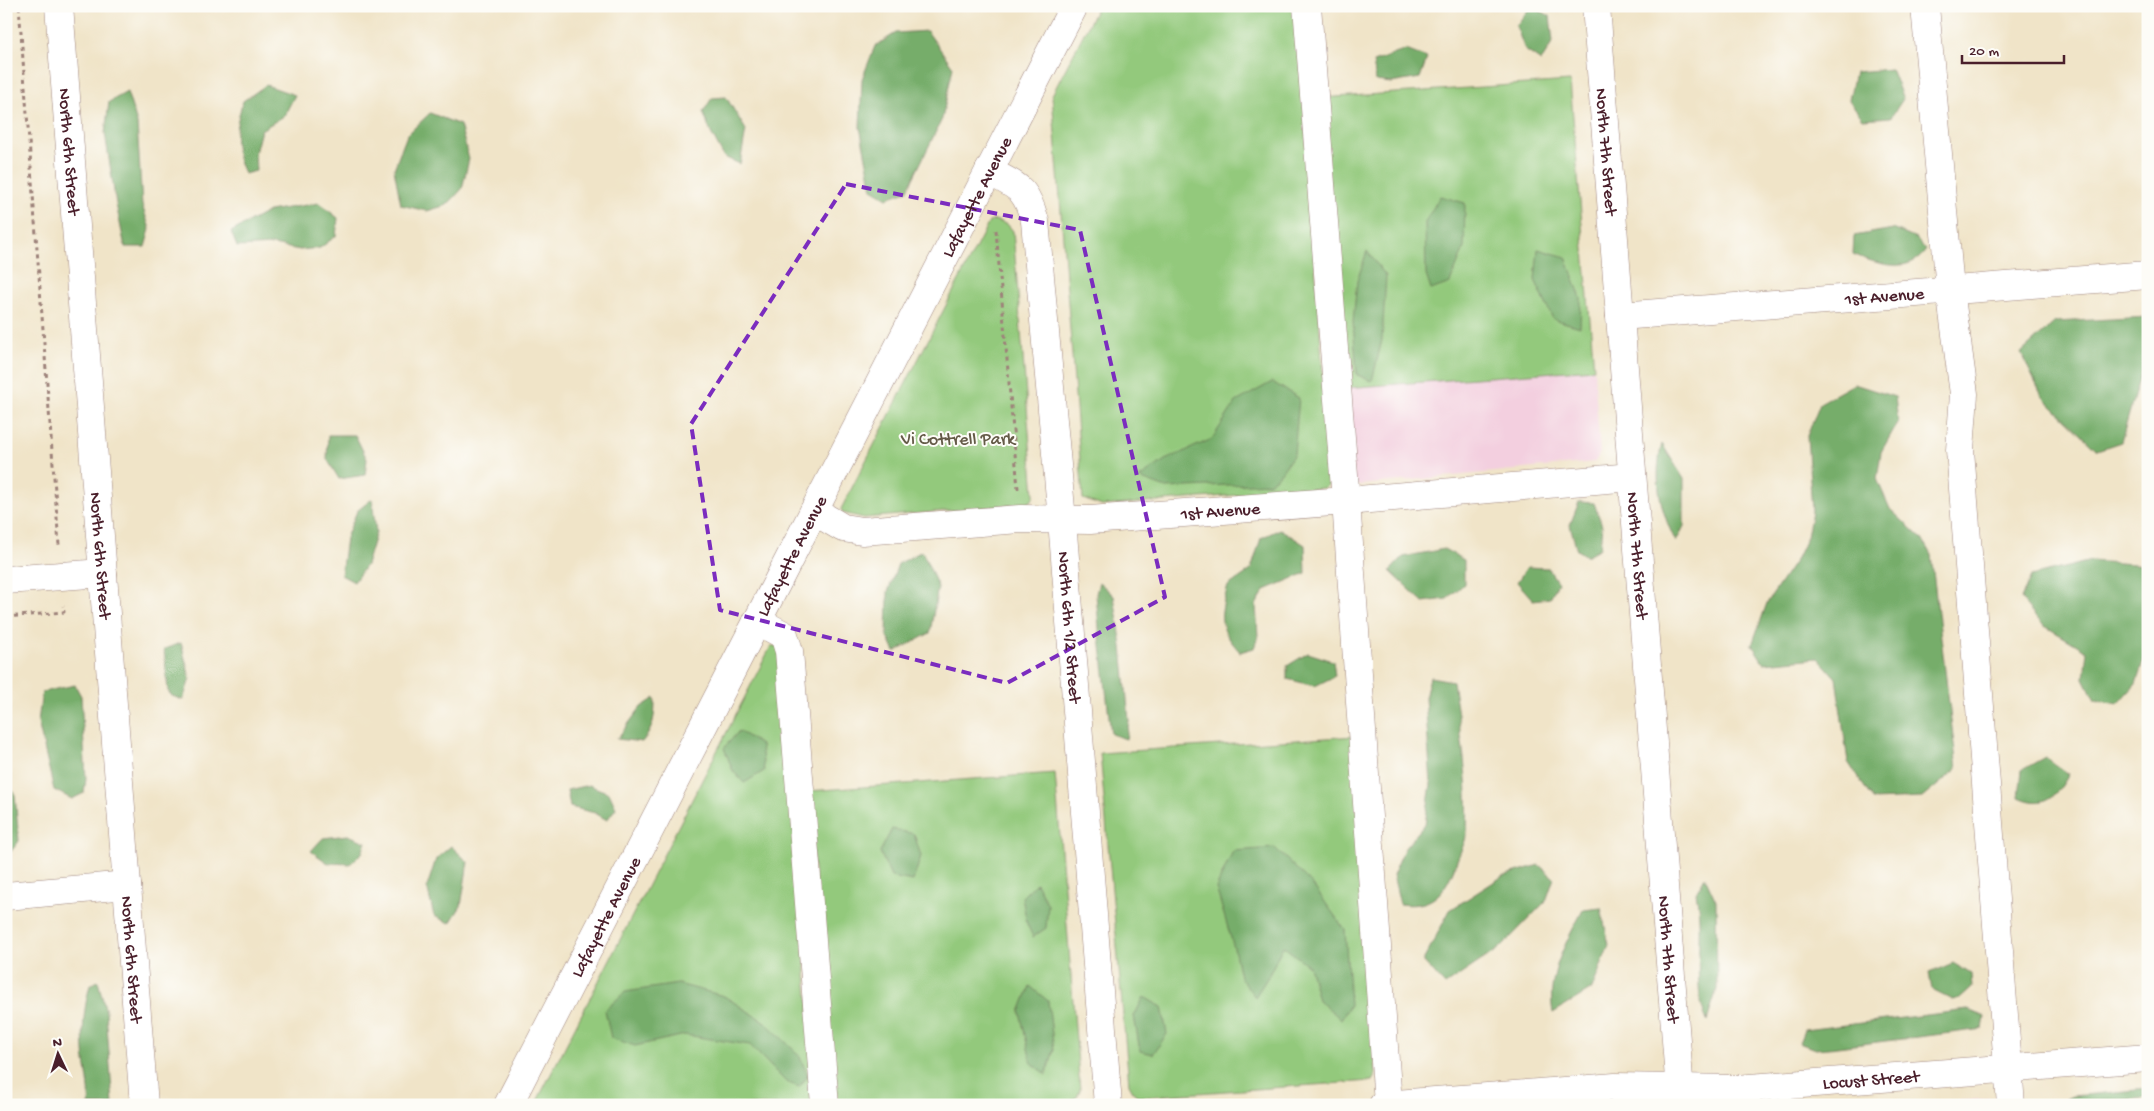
<svg xmlns="http://www.w3.org/2000/svg" width="2154" height="1111" font-family="'Gochi Hand',sans-serif">
<style>
.built{fill:#f3cfdf}
.green{fill:#93c97b;stroke:#6e7453}
.forest{fill:#76ad6b;stroke:#60664b}
.lines{fill:none;stroke-linecap:round;stroke-linejoin:round}
.minor-casing{stroke:#9d827a;stroke-width:29}
.path{stroke:#9d827a;stroke-width:3;stroke-dasharray:4 4;stroke-linecap:butt}
.minor{stroke:#fff;stroke-width:28}
.marked{fill:none;stroke:#7b2cbf;stroke-width:4;stroke-dasharray:10 6;stroke-linejoin:round}
.labels{text-anchor:middle;stroke-width:4;stroke-linejoin:round;paint-order:stroke}
.street-label{font-size:18px;fill:#4a1f2b;stroke:#fdfcf7}
.park-label{font-size:18px;fill:#645a47;stroke:#fdfcf7}
</style>
<rect width="100%" height="100%" fill="#fdfcf7"/>
<filter id="ink" filterUnits="userSpaceOnUse"><feTurbulence type="fractalNoise" baseFrequency=".02" numOctaves="2"/><feDisplacementMap in="SourceGraphic" scale="10" xChannelSelector="R" yChannelSelector="G"/><feConvolveMatrix kernelMatrix="1 2 1 2 8 2 1 2 1" color-interpolation-filters="sRGB"/></filter>
<filter id="wash" filterUnits="userSpaceOnUse"><feTurbulence type="fractalNoise" baseFrequency=".0096" numOctaves="4" result="noise"/><feDisplacementMap in="SourceGraphic" scale="20" xChannelSelector="R" yChannelSelector="G"/><feGaussianBlur stdDeviation="1.12" result="paint"/><feColorMatrix in="noise" values="0 0 0 0 0 0 0 0 0 0 0 0 0 0 0 0 0 1.4 0 .05"/><feComposite in="paint" operator="in"/></filter>
<g filter="url(#wash)">
<rect width="100%" height="100%" fill="#f0e4c8"/>
<g class="built">
<path d="M1594,369L1600,453L1595,462L1360,485L1353,482L1345,388Z"/>
<path d="M1992,1098L1997,1105H1918Z"/>
</g>
<g class="green">
<path d="M1098,6H1297L1330,473L1329,484L1324,488L1102,506L1083,499L1052,95Z"/>
<path d="M1570,81L1594,369L1345,388L1322,98Z"/>
<path d="M995,220L1008,225L1013,231L1034,495L1032,500L1027,504L864,518L843,513L841,509L989,222Z"/>
<path d="M771,646H779L817,1105H535Z"/>
<path d="M1356,736L1376,1074L1372,1081L1139,1097L1134,1093L1129,1084L1100,753Z"/>
<path d="M1055,773L1080,1090L1077,1097L1072,1101L1024,1105H832L808,791Z"/>
</g>
<g class="forest">
<path d="M1531,6L1550,16L1553,42L1541,61L1525,50L1516,26Z"/>
<path d="M927,31L953,67L942,119L907,191L887,198L872,189L860,127L862,79L875,46L896,33Z"/>
<path d="M1406,50L1427,58L1420,78L1391,83L1376,81L1373,62Z"/>
<path d="M1891,69L1903,99L1891,117L1863,119L1849,100L1855,72Z"/>
<path d="M266,85L295,95L284,116L261,130L255,153L256,171L244,174C232,145 234,130 243,101Z"/>
<path d="M127,92L137,123L142,205L150,229L145,247H125L116,204L105,133L109,102Z"/>
<path d="M726,97L746,130L740,164L724,157L711,133L703,112L712,98Z"/>
<path d="M430,113L460,125L469,159L462,189L447,205L427,211L401,205L394,169L407,135Z"/>
<path d="M1440,196L1465,203L1464,248L1450,283L1431,290L1426,275L1425,222Z"/>
<path d="M319,203L338,218L336,236L320,248L300,250L273,245L237,247L231,232L269,211Z"/>
<path d="M1893,229L1916,239L1926,250C1910,275 1876,264 1853,254L1854,236Z"/>
<path d="M1538,249L1566,257L1581,298L1580,327L1553,319L1535,280Z"/>
<path d="M1367,251L1386,276L1382,340L1372,381L1357,375L1353,322L1357,281Z"/>
<path d="M2148,317V348L2121,442L2097,450L2042,396L2021,353L2055,322Z"/>
<path d="M1272,382L1299,398L1294,454L1280,474L1269,483L1166,488L1139,478L1165,460L1212,439L1236,402Z"/>
<path d="M1854,384L1895,397L1898,422L1881,452L1877,479L1890,509L1922,539L1931,555L1957,769L1922,798L1873,800L1848,762L1836,678L1818,658L1764,663L1752,645L1767,603L1796,560L1807,537L1812,511L1807,436L1820,403Z"/>
<path d="M328,435H355L367,459L365,475L339,479L327,459Z"/>
<path d="M1662,444L1684,479V526L1676,542C1660,511 1653,478 1662,444Z"/>
<path d="M372,499L376,532L366,565L354,582L341,575L346,538L357,511Z"/>
<path d="M1579,502L1594,503L1602,525L1600,548L1586,556L1577,550L1570,525Z"/>
<path d="M1280,529L1305,545L1306,573L1265,590L1256,605L1258,637L1254,648L1240,652C1217,626 1219,618 1228,586L1251,570L1261,538Z"/>
<path d="M1444,549L1464,560V584L1447,599L1423,602L1390,571L1403,557Z"/>
<path d="M922,551L938,587L930,633L895,652L887,635L888,592L898,564Z"/>
<path d="M2091,561L2148,565V647L2136,684L2118,704L2095,700L2084,678L2087,651L2043,625L2021,599L2031,576Z"/>
<path d="M1527,567L1548,568L1558,583L1550,598L1533,600L1517,582Z"/>
<path d="M1099,582L1114,596L1122,646L1129,721L1126,739L1111,734L1099,629L1096,594Z"/>
<path d="M181,643L190,678L183,700L172,696L168,691L164,649Z"/>
<path d="M1308,653L1333,661L1335,676L1315,686L1287,679V666Z"/>
<path d="M1430,677L1453,681C1460,731 1470,781 1467,832C1466,841 1461,850 1458,858C1447,888 1437,909 1400,904L1393,875L1404,849L1425,824L1431,784L1425,698Z"/>
<path d="M75,685L81,696L86,779L84,793L72,799L54,790L38,722L42,692Z"/>
<path d="M655,698C655,715 654,729 642,742L617,739L641,707Z"/>
<path d="M739,731L761,745L764,771L744,783L733,771L724,748Z"/>
<path d="M2045,757L2069,774C2057,796 2045,809 2019,797L2022,770Z"/>
<path d="M6,779L15,795L19,841L6,858Z"/>
<path d="M589,785L609,793L616,808L607,820L595,813L570,807L567,790Z"/>
<path d="M892,829L914,834L921,856L913,881L891,877L880,852Z"/>
<path d="M348,835L366,842L362,853L350,864L328,863L311,851L323,838Z"/>
<path d="M451,846L468,862L461,906L450,923L434,916L427,887L436,859Z"/>
<path d="M1275,848L1312,884L1345,930L1350,1005L1341,1019L1318,1000L1309,966L1283,946L1269,975L1255,997L1240,977L1234,948L1216,888L1233,851Z"/>
<path d="M1539,865L1554,878L1546,901L1500,948L1445,985L1423,961L1450,910L1503,876Z"/>
<path d="M1705,877L1716,901L1717,989L1707,1021C1690,982 1705,935 1696,893Z"/>
<path d="M1036,883L1048,905L1046,928L1033,937L1027,924L1022,897Z"/>
<path d="M1601,908L1609,945L1592,989L1553,1013C1546,976 1566,942 1583,910Z"/>
<path d="M1953,963L1971,974L1972,988L1961,998L1952,1000L1932,990L1929,973Z"/>
<path d="M98,981L106,1012L113,1105H89C91,1086 85,1069 84,1051C82,1027 84,1008 90,985Z"/>
<path d="M678,984L724,996L765,1022L799,1055L808,1076L799,1087L786,1082L750,1045L685,1035L635,1046L611,1038L605,1010L625,992Z"/>
<path d="M1030,986L1048,1001L1054,1050L1046,1075L1031,1062L1020,1012Z"/>
<path d="M1144,997L1162,1007L1167,1034L1153,1054L1140,1051L1134,1016Z"/>
<path d="M1968,1010L1985,1017L1983,1029L1829,1048L1815,1049L1799,1043L1804,1030Z"/>
<path d="M2148,1089V1098L2073,1104L2066,1099L2072,1096Z"/>
</g>
</g>
<g filter="url(#ink)">
<g class="lines">
<g class="minor-casing">
<g id="minor">
<path id="s1" d="M59,6L144,1105"/>
<path d="M1307,6L1346,501L1388,1104"/>
<path id="s2" d="M1596,6L1681,1105"/>
<path d="M1925,6L1950,290L1964,394L1960,450L2011,1105"/>
<path id="s3" d="M989,171C1019,188 1025,186 1035,221L1062,520L1108,1105"/>
<path id="s4" d="M1620,316L2148,275"/>
<path id="s5" d="M814,511L843,528L862,531L1020,519L1090,520L1346,501L1632,477"/>
<path d="M6,580L103,573"/>
<path d="M757,621L784,635L789,651L825,1105"/>
<path d="M6,896L127,885"/>
<path id="s6" d="M508,1105L1074,6"/>
<path id="s7" d="M1383,1105L1615,1087L1736,1089L2148,1058"/>
</g>
</g>
<g class="path">
<path d="M19,6L59,545"/>
<path d="M996,230L1018,489"/>
<path d="M6,617L64,612L63,606"/>
</g>
<use href="#minor" class="minor"/>
</g>
</g>
<path class="marked" d="M846,184L1080,230L1165,597L1007,683L720,610L691,424Z"/>
<g class="labels">
<g class="street-label">
<text dy="6" stroke="none"><textPath href="#s1" startOffset="146">North 6th Street</textPath></text>
<text dy="6" stroke="none"><textPath href="#s2" startOffset="146">North 7th Street</textPath></text>
<text dy="6" stroke="none"><textPath href="#s6" startOffset="1022">Lafayette Avenue</textPath></text>
<text dy="6" stroke="none"><textPath href="#s4" startOffset="265">1st Avenue</textPath></text>
<text dy="6" stroke="none"><textPath href="#s5" startOffset="412">1st Avenue</textPath></text>
<text dy="6" stroke="none"><textPath href="#s1" startOffset="551">North 6th Street</textPath></text>
<text dy="6" stroke="none"><textPath href="#s6" startOffset="618">Lafayette Avenue</textPath></text>
<text dy="6" stroke="none"><textPath href="#s2" startOffset="551">North 7th Street</textPath></text>
<text dy="6" stroke="none"><textPath href="#s3" startOffset="479">North 6th 1/2 Street</textPath></text>
<text dy="6" stroke="none"><textPath href="#s6" startOffset="212">Lafayette Avenue</textPath></text>
<text dy="6" stroke="none"><textPath href="#s1" startOffset="956">North 6th Street</textPath></text>
<text dy="6" stroke="none"><textPath href="#s2" startOffset="956">North 7th Street</textPath></text>
<text dy="6" stroke="none"><textPath href="#s7" startOffset="489">Locust Street</textPath></text>
</g>
<g class="park-label">
<text x="958" y="444">Vi Cottrell Park</text>
</g>
</g>
<rect width="2154" height="1111" fill="none" stroke="#fdfcf7" stroke-width="25"/>
<g transform="translate(58 1054) rotate(356)" stroke="#fdfcf7" stroke-width="4" paint-order="stroke">
<path d="M0-4L9 19L0 12L-9 19Z" fill="#4a1f2b"/>
<text y="-8" font-size="14" font-weight="bold" text-anchor="middle" fill="#4a1f2b">N</text>
</g>
<path d="M1962 55v8h102v-8" fill="none" stroke="#4a1f2b" stroke-width="2.5"/>
<text x="1969" y="55" font-size="15" fill="#4a1f2b" stroke="#fdfcf7" stroke-width="4" paint-order="stroke">20 m</text>
</svg>
